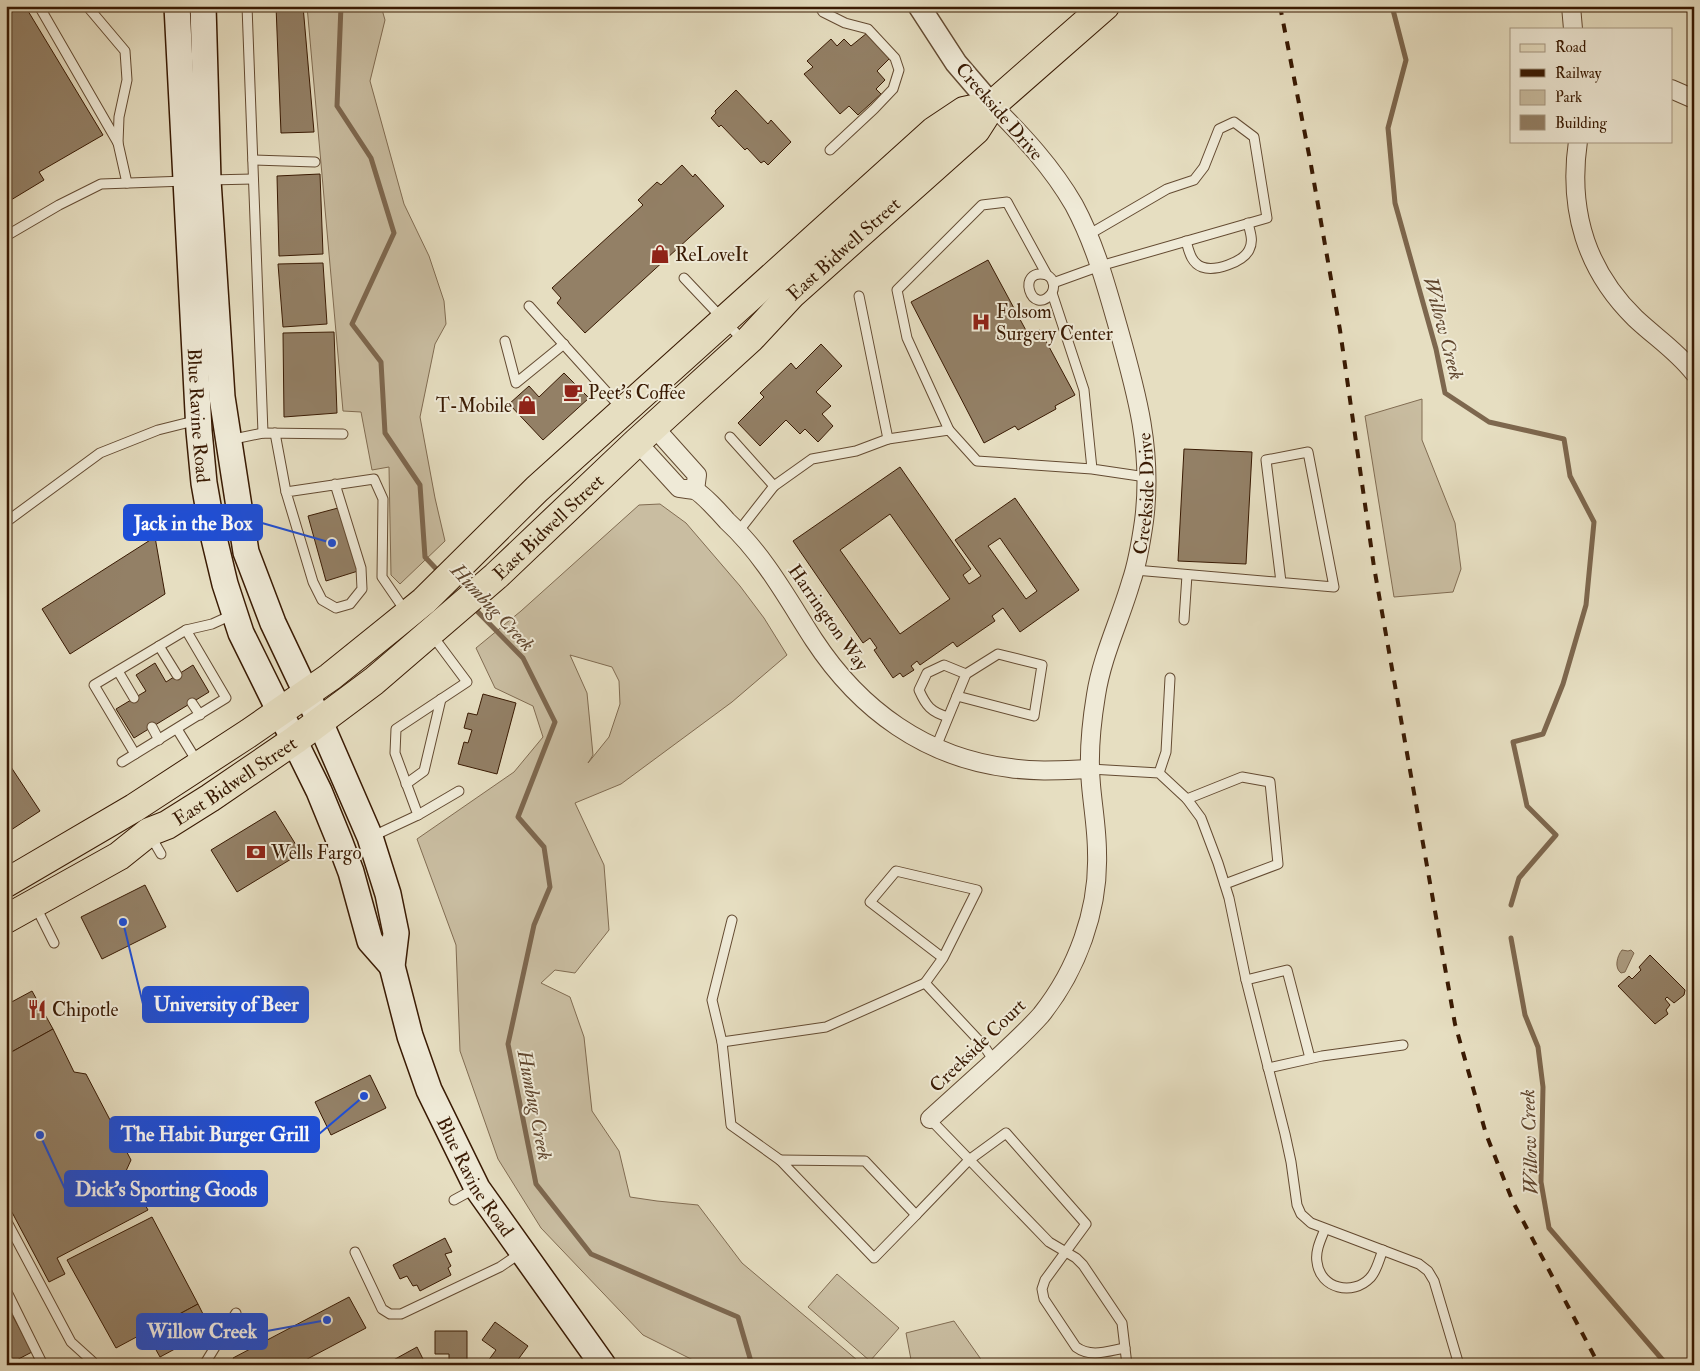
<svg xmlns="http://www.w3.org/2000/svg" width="1700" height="1371" font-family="'IM FELL Double Pica',serif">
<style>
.green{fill:#c9bda1;stroke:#816c52;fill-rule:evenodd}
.water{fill:#ab9b80;stroke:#7d674e}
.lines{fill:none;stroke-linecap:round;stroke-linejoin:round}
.stream{stroke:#7d674e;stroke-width:5}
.building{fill:#938066;stroke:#391a03;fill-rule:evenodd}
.service-casing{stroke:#644b32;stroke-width:11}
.minor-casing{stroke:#644b32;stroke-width:20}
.tertiary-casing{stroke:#644b32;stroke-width:24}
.secondary-casing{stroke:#391a03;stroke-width:28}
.primary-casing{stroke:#391a03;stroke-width:30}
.service{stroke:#efead7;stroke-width:9}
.minor{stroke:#efead7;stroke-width:18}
.tertiary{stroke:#efead7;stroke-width:21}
.secondary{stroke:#efead7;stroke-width:25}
.primary{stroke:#e6dec1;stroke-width:28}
.rail{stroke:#391a03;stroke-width:4;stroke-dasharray:9 9;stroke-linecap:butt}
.labels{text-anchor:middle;stroke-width:4;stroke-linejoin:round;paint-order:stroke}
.street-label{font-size:19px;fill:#391a03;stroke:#efead7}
.poi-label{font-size:19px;fill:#391a03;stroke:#efead7;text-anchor:start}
.water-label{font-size:20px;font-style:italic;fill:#61472f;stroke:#efead7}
.leader{fill:none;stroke:#1d4ed8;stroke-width:2}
.callout-dot{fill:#1d4ed8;stroke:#efead7;stroke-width:2}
.callout{fill:#1d4ed8;stroke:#1d4ed8;stroke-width:2}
.callout-label{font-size:20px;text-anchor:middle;font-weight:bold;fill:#fff}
</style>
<rect width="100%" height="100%" fill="#e6dec1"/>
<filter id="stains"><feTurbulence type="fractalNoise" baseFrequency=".004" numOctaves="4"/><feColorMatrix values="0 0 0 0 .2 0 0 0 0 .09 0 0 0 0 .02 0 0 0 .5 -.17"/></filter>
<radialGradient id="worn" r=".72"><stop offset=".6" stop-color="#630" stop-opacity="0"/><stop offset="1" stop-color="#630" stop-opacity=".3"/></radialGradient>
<g class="green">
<path d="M307,6H381L385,20L370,81L404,204L429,256L444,301L446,324L435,344L420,417L435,498L445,541L400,584L391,575L389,467L372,470L361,412L343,411Z"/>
<path d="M1422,399V440L1455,523L1461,569L1453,592L1394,597L1365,416Z"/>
<path d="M660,504L686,523L740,586L764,618L787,655L732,702L621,784L575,803L604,865L609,930L575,973L555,970L541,983L570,997L584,1037L592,1111L619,1151L630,1197L657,1201L698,1205L742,1263L863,1365H703L643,1335L541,1228L498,1159L460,1051L456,945L417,839L514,772L543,737L533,706L495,688L476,648L521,611L639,505ZM570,655L612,667L619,681L620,704L609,737L588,763L593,755L587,693Z"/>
<path d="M837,1274L899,1328L870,1361L808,1307Z"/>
<path d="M954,1321L985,1365H912L906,1333Z"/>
</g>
<path class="water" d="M1622,950L1628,951L1631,950L1634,953L1625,972L1621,973C1614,968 1617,956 1622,950Z"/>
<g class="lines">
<g class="stream">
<path d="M341,6L337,106L371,158L394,233L352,324L381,362L385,433L420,485L425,557L441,574"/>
<path d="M1392,6L1406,60L1388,128L1395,203L1436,349L1445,393L1489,422L1564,439L1570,476L1594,522L1586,605L1563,684L1543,734L1513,742L1527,806L1556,835L1519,878L1511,905"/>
<path d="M473,607L523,658L555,722L518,817L544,847L550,887L534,925L508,1044L536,1184L591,1254L738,1317L752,1365"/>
<path d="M1511,938L1525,1015L1538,1047L1543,1087L1541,1182L1549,1228L1667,1365"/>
</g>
</g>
<g class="building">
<path d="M6,6H25L103,135L39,172L44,180L6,203Z"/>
<path d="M276,6H303L314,132L281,133Z"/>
<path d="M867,33L890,58L877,71L885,80L876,89L881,94L858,115L849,106L840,114L804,74L813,67L807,61L831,39L837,46L844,39L851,46Z"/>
<path d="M736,90L768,124L771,120L791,142L768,165L764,161L761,163L747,148L745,150L721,125L719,127L711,118L716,113L715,111Z"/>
<path d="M682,165L693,177L695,174L724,206L585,333L557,303L561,298L552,288L643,205L638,200L657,182L661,185Z"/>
<path d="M320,174L323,254L279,256L277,176Z"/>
<path d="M988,260L1029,336L1040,330L1075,395L1055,406L1056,409L1018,430L1015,426L984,443L911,302Z"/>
<path d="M323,263L327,324L283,327L278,264Z"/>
<path d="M334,332L337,413L284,417L283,333Z"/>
<path d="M821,344L842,366L816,392L831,406L822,414L833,426L818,442L805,429L800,434L786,420L760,446L738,423L764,397L760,393L791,363L796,369Z"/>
<path d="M564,373L589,398L543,440L509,404L529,386L539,397Z"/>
<path d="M1184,449L1252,452L1246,564L1178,561Z"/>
<path d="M900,467L971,569L963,575L969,584L981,576L955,540L1015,498L1079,590L1020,632L1003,608L992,616L995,621L957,647L953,642L920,665L917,661L911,666L914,670L903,677L900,673L893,678L874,650L877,648L870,638L863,643L793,541ZM890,514L950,599L900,634L840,550ZM1000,538L1037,591L1026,599L988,546Z"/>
<path d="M338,508L358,571L326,581L308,516Z"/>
<path d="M155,537L165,594L70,654L42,609Z"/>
<path d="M155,663L166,682L193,665L209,692L134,738L116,709L146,691L136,675Z"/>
<path d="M483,694L516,703L497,774L458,764L464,742L468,743L472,730L464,728L468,713L477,715Z"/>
<path d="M9,764L40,811L11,830L6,822V766Z"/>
<path d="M275,811L301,853L237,892L211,850Z"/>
<path d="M145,885L166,927L102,959L81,917Z"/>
<path d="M1650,955L1685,990L1684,995L1674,1003L1667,997L1665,999L1670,1005L1666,1010L1668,1014L1655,1024L1618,986L1629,976L1632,979L1641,970L1639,967Z"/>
<path d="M32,991L53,1029L6,1055V1005Z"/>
<path d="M53,1029L74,1072L86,1074L131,1160L126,1171L148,1210L57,1258L65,1274L49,1282L6,1201V1055Z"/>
<path d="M370,1075L386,1108L331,1135L315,1102Z"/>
<path d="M152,1217L198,1304L116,1348L67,1260Z"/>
<path d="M445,1238L452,1252L445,1254L451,1266L448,1268L451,1275L420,1291L417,1285L413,1286L407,1276L400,1279L393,1265Z"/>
<path d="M349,1297L366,1328L296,1365H237L233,1358Z"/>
<path d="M6,1303L32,1352L7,1365H6Z"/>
<path d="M198,1304L208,1324L182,1338L186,1343L160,1357L146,1332Z"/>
<path d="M495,1322L528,1346L514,1365H485L496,1350L482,1340Z"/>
<path d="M435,1331H467V1365H449V1354H435Z"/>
<path d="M417,1347L426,1365H389L388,1363Z"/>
</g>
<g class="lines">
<g class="service-casing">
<g id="service">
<path d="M39,6L118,143"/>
<path d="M87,6L125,51L127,80L119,117L118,143L127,183"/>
<path d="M247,6L263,433"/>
<path d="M819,6L823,12L845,23L868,29L895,58L899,70L893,89L874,109L830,150"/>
<path d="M253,160L315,162"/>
<path d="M209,180L253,179"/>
<path d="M6,236L59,205L101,184L186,181"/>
<path d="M1186,241C1189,251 1191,263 1202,267C1215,272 1243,262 1249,250C1254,241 1250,232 1248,223"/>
<path d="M1047,275C1015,266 1031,319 1052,293"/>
<path d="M684,278L736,333"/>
<path d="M1053,283L1100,266L1267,218L1254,137L1234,122L1219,129L1204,167L1194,180L1167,189L1088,235"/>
<path d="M859,296L888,439L949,430"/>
<path d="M529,306L622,409"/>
<path d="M505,341L516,383L564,344"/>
<path d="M275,433L286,492"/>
<path d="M730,437L774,486L812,459L856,451L888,439"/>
<path d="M229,440L263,433L343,434"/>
<path d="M1092,469L1084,390L1052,293C1055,286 1054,279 1047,275L1007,202L982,205L897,290L907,338L949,430L977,461L1092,469L1146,477"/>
<path d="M335,484L361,568L362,589L350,604L336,608L322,600L313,582L286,492L374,479L383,499L382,577L406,612"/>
<path d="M6,522L100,453L158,430L198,420"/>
<path d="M738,532L774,486"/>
<path d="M1135,570L1334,587L1308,452L1266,460L1281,582"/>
<path d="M1184,620L1187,575"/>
<path d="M159,646L177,675"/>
<path d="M118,671L134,698"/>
<path d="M957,696L1034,716L1042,665L998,654L966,674"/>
<path d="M192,703L200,715"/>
<path d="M152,727L159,740"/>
<path d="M177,729L198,763"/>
<path d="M936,747L966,674L944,665L927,673L919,690C926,706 931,712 948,717"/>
<path d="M135,754L94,685L186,630"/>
<path d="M122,762L226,698L186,630L212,624L234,614"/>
<path d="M1090,769L1159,773L1187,799L1201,818L1218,863L1229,898L1246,980L1285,1134L1291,1162L1297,1205L1301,1214L1311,1223L1419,1264L1428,1271L1434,1281L1459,1365"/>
<path d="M1159,773L1166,752L1170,678"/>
<path d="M406,784L424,771L441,699"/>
<path d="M1187,799L1242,777L1270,782L1278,864L1225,884"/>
<path d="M418,815L459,791"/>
<path d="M150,835L161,854"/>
<path d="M371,837L418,815L395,753L396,729L467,682L432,635"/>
<path d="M35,905L54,943"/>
<path d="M732,920L712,1000L722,1042L731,1125L780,1160"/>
<path d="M943,958L870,902L896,871L977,890L943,958L925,983L984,1046L994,1061"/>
<path d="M1246,980L1287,970L1310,1058"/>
<path d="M722,1042L826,1027L925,983"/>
<path d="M1268,1068L1322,1056L1403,1045"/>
<path d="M930,1119L1049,1242L1076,1258L1083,1265L1122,1323L1127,1365"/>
<path d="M780,1160L865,1161L916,1215L874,1258Z"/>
<path d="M454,1200L476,1188"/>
<path d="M916,1215L969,1160L1006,1133L1086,1224L1045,1280L1042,1289L1044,1299L1076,1347C1091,1358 1108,1351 1125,1348"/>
<path d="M6,1220L71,1342L92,1361L94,1365"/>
<path d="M1325,1229C1321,1239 1315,1251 1317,1262C1320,1289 1353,1296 1370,1278C1377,1271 1379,1259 1383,1250"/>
<path d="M355,1252L382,1309L390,1314H401L500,1267L522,1252"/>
<path d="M6,1290L43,1365"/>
<path d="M204,1365L236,1313"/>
</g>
</g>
<g class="minor-casing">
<g id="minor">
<path d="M1571,6L1573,29"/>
<path d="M1671,89L1694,99"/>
<path d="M1578,141C1568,209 1586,270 1635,318C1655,337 1677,351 1694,373"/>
<path d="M654,427L697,475L695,490"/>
<path d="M637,442L679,488C684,489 690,489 694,490C701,492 721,514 727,521C764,555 787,598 814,640C860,710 926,758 1010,768C1036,772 1063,770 1090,769"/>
<path id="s1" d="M930,1119C951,1100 972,1081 993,1062C1009,1047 1026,1032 1041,1015C1077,970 1099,910 1097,853C1097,830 1093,808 1091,785C1088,755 1091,725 1096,695C1102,656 1120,620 1131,582C1138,562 1141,542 1144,521C1153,451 1137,394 1118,327C1106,285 1095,244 1074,205C1052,167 1023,136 992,105"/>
</g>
</g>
<g class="tertiary-casing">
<path id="tertiary" d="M919,6L956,63L992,105"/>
</g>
<g class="secondary-casing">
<g id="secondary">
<path id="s2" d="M177,6L199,431L204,483L213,534L225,584L241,633L319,791L339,840L351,872L370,941L392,966"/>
<path id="s3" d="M203,6L208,180L222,397L246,552L273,623L320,722L370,837L388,894L396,933L392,966L410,1036L429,1090L477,1188L603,1365"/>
</g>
</g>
<g class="primary-casing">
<g id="primary">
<path d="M6,883L134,808L249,733L330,677L392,627L424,601L537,489L934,131L964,111L992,105"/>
<path id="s4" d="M6,919L119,856L149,832L167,825L210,798L295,740L374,681L496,576L637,442L750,339L792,294L976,130L992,105L1105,6"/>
</g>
</g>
<use href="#service" class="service"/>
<use href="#minor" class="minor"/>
<use href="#tertiary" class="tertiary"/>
<use href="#secondary" class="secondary"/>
<use href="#primary" class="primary"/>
<path class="rail" d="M1280,6L1311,165L1340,330L1374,567L1455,1024L1486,1134L1513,1202L1599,1365"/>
</g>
<defs>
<g id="shop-bare" transform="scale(1.5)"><path d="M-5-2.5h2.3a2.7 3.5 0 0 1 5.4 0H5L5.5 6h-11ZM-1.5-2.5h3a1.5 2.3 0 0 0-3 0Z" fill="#8f2418" stroke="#efead7" stroke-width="2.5" paint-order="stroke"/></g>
<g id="hospital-bare" transform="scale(1.5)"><path d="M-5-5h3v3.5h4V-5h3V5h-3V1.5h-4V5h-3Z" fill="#8f2418" stroke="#efead7" stroke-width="2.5" paint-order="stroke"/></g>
<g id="cafe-bare" transform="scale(1.5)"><path d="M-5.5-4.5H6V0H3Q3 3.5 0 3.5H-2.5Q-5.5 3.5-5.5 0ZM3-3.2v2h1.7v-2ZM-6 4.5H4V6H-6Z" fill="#8f2418" stroke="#efead7" stroke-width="2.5" paint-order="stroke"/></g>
<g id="bank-bare" transform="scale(1.5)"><path d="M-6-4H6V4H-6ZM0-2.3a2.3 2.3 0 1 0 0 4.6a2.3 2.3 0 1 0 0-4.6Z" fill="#8f2418" stroke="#efead7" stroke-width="2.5" paint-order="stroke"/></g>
<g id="restaurant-bare" transform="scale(1.5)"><path d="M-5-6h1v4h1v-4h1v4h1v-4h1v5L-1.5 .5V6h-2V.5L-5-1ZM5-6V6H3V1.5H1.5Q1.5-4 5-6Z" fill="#8f2418" stroke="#efead7" stroke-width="2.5" paint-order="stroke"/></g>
</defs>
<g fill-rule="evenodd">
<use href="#shop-bare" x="660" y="254"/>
<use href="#hospital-bare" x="981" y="322"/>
<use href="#cafe-bare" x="573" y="392"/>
<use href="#shop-bare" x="527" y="405"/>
<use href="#bank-bare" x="256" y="852"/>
<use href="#restaurant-bare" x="37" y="1009"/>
</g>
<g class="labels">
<g class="street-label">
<text transform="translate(1000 111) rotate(49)" y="7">Creekside Drive</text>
<text dy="7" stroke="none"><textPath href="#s4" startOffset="1078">East Bidwell Street</textPath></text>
<text dy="7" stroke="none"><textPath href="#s2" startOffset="410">Blue Ravine Road</textPath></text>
<text dy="7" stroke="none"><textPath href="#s1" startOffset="694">Creekside Drive</textPath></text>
<text dy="7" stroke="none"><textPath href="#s4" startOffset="672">East Bidwell Street</textPath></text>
<text transform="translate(829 617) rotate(55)" y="7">Harrington Way</text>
<text dy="7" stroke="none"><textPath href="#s4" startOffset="268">East Bidwell Street</textPath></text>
<text transform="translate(977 1045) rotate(-44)" y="7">Creekside Court</text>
<text dy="7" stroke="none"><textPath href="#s3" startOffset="1220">Blue Ravine Road</textPath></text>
</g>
<g class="poi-label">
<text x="675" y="261">ReLoveIt</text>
<text x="996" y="318">Folsom<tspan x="996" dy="22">Surgery Center</tspan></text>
<text x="588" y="399">Peet's Coffee</text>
<text x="512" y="412" text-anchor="end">T-Mobile</text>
<text x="271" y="859">Wells Fargo</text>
<text x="52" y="1016">Chipotle</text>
</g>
<g class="water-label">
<text transform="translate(1444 328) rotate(75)" y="7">Willow Creek</text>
<text transform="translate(493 607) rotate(47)" y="7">Humbug Creek</text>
<text transform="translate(535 1105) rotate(79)" y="7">Humbug Creek</text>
<text transform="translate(1529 1142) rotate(-92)" y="7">Willow Creek</text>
</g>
</g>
<path class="leader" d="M332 543L262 523M123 922L143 1004M364 1096L319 1134M40 1135L65 1189M327 1320L267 1331"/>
<g class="callout-dot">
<circle cx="332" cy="543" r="5"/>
<circle cx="123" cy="922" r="5"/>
<circle cx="364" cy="1096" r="5"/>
<circle cx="40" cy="1135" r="5"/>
<circle cx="327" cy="1320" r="5"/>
</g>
<g class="callout">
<rect x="124" y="505" width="138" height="35" rx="5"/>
<rect x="143" y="987" width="165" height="35" rx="5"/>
<rect x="110" y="1117" width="209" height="35" rx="5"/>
<rect x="65" y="1171" width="202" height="35" rx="5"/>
<rect x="137" y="1314" width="130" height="35" rx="5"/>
</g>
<g class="callout-label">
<text x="193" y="530">Jack in the Box</text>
<text x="226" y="1011">University of Beer</text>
<text x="215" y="1141">The Habit Burger Grill</text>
<text x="166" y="1196">Dick's Sporting Goods</text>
<text x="202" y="1338">Willow Creek</text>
</g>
<rect width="1700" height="1371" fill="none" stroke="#e6dec1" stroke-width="25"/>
<rect x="8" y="8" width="1685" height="1356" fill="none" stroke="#391a03" stroke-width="2.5"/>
<rect x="12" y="12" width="1675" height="1346" fill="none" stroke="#391a03"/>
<rect x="1510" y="28" width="162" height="115" fill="#efead7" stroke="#a69782"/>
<rect x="1520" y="44" width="25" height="8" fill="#e6dec1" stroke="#a69782"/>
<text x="1555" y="52" font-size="15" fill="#391a03">Road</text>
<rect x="1520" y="69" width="25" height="8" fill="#391a03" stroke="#a69782"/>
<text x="1555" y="78" font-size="15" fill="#391a03">Railway</text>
<rect x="1520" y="90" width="25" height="15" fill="#c9bda1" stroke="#a69782"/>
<text x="1555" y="102" font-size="15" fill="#391a03">Park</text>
<rect x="1520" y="115" width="25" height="15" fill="#938066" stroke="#a69782"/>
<text x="1555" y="128" font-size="15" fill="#391a03">Building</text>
<rect width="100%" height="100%" filter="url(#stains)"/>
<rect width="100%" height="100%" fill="url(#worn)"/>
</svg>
